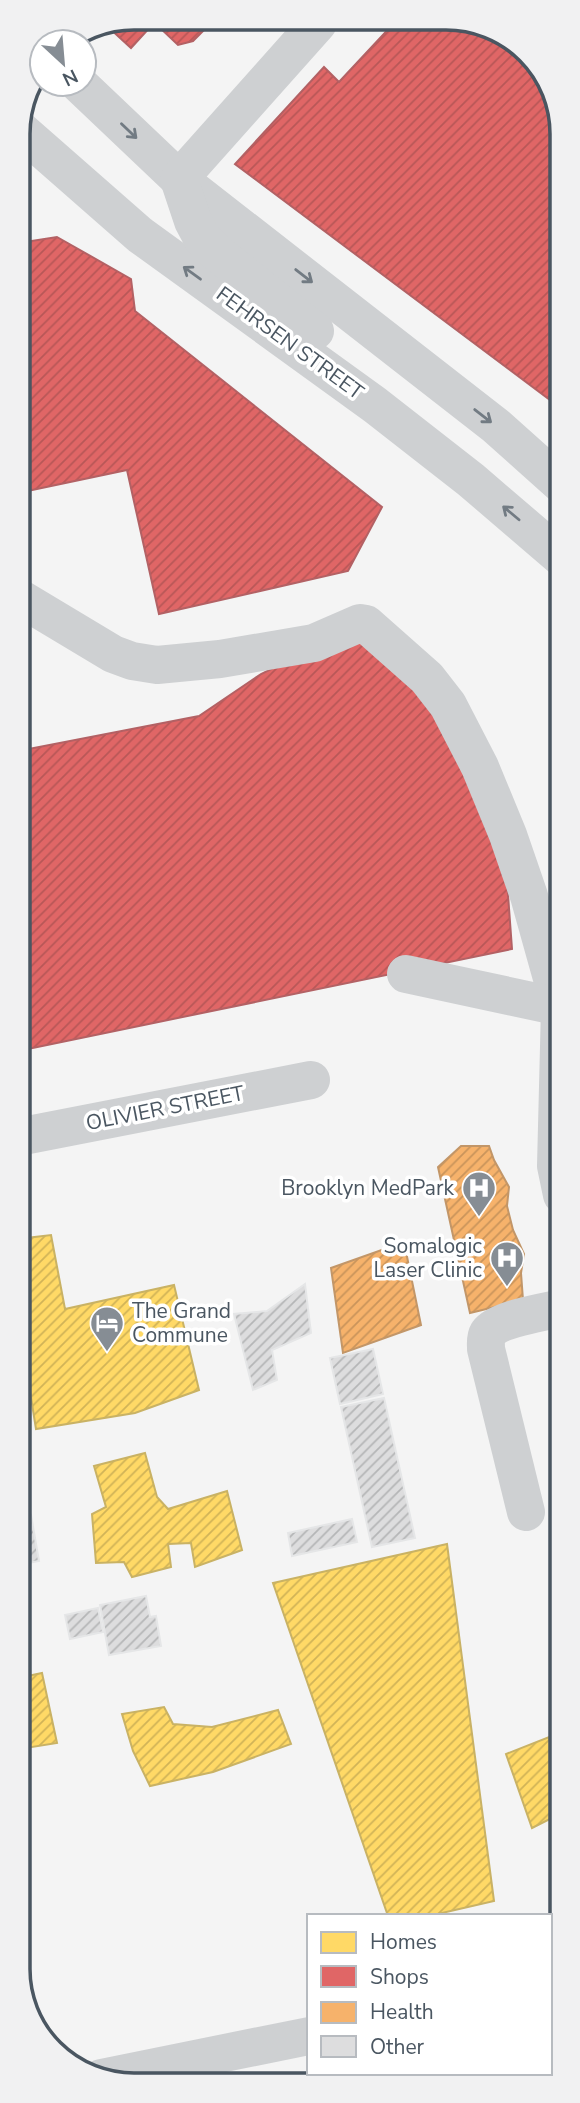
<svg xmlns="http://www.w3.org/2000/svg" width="580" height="2103" font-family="'Nunito Sans',sans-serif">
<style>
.homes{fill:url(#homes-hatch);stroke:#c9b264;stroke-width:2}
.shops{fill:url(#shops-hatch);stroke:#b36164;stroke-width:2}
.health{fill:url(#health-hatch);stroke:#c29668;stroke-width:2}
.building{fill:url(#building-hatch);stroke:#e5e6e7;stroke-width:2}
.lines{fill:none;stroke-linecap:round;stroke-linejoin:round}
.minor{stroke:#ced0d2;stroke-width:38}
.oneway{stroke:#727b83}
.labels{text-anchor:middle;stroke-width:7;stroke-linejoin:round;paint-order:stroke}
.street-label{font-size:21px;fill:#4a5661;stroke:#fff}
.poi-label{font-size:21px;fill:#4a5661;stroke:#fff;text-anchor:end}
.rim{fill:none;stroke:#4a5661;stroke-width:3.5}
</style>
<defs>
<pattern id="homes-hatch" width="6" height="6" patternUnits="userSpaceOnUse" patternTransform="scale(1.75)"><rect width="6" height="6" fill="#ffd966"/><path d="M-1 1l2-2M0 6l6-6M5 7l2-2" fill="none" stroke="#d0b357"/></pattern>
<pattern id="shops-hatch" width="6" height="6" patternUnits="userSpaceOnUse" patternTransform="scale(1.75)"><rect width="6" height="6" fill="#e06666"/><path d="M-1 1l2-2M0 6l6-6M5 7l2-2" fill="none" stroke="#b85757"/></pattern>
<pattern id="health-hatch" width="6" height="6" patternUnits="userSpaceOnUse" patternTransform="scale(1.75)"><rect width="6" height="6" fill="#f6b26b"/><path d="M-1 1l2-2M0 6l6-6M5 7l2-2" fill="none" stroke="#c9945b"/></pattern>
<pattern id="building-hatch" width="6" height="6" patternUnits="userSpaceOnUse" patternTransform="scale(1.75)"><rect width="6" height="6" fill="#ddddde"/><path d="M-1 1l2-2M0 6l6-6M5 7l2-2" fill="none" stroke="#b5b6b7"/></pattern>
</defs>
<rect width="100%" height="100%" fill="#f4f4f4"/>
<g class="homes">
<path d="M51,1235L65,1309L174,1285L199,1390L135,1413L36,1429L18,1316V1239Z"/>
<path d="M145,1453L157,1497L168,1509L227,1491L242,1550L195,1567L191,1543L168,1544L171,1567L132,1577L124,1562L96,1563L92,1514L106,1507L94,1466Z"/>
<path d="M447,1544L494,1901L429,1916H388L273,1583Z"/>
<path d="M42,1673L57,1743L26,1748L18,1731V1678Z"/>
<path d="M164,1707L173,1724L212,1727L278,1710L291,1744L213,1772L150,1786L133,1751L122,1714Z"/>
<path d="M562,1732V1813L532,1828L506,1754Z"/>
</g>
<g class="shops">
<path d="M476,21L533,57L561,118L562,409L235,164L324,67L339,82L395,22Z"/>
<path d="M152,25L131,48L107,26Z"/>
<path d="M157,25H209L193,41L178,45Z"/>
<path d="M57,237L131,279L135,311L382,507L348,571L159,614L127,470L18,493V243Z"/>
<path d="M362,624L431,689L507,881L512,949L18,1051V751L199,716L261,674Z"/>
</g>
<g class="health">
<path d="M461,1146H489L494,1160L509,1187L507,1206L513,1230L524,1254L521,1273L523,1300L470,1313L438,1167Z"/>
<path d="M404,1242L421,1325L343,1353L331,1268Z"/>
</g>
<g class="building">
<path d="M305,1284L311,1333L272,1350L277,1380L253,1390L234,1314L267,1311Z"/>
<path d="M373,1349L383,1394L340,1404L330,1358Z"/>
<path d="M384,1398L415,1538L372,1547L341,1407Z"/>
<path d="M31,1515L39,1561L18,1565V1517Z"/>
<path d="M352,1519L357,1542L292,1556L288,1533Z"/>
<path d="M146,1596L150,1617L156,1616L161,1646L109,1655L100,1605Z"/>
<path d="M98,1608L103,1632L70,1639L65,1615Z"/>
</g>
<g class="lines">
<g class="minor">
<path d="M79,84L179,179L496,426L562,485"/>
<path d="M18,128L140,235L375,405L471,480L562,558"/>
<path d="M315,331L217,253L202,238L193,221L179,179L318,23"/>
<path d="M18,597L113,654L132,661L157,665L220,659L314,643L360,623L366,624L427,678L448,705L480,767L508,835L529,896L560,1007L556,1166L562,1195"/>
<path d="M406,974L560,1007"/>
<path d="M18,1137L311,1080"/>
<path d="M526,1512L486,1349C486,1343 485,1338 488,1333C498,1319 544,1312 562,1308"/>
<path d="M101,2078L309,2036"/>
</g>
</g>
<defs><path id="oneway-shaft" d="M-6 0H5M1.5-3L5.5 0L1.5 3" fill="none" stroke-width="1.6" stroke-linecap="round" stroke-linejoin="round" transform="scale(1.75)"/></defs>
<g class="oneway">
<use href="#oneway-shaft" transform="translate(129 131) rotate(44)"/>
<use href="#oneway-shaft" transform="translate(192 273) rotate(-144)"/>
<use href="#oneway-shaft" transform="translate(304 276) rotate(38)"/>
<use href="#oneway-shaft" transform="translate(483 416) rotate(38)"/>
<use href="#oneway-shaft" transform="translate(511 513) rotate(-140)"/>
</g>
<defs>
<g id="hospital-pin" transform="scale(1.75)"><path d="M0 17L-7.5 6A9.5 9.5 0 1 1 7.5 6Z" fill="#868d94" stroke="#fff"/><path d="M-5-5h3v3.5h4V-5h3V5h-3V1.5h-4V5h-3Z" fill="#fff"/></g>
<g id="hotel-pin" transform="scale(1.75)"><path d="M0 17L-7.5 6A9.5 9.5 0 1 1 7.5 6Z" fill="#868d94" stroke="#fff"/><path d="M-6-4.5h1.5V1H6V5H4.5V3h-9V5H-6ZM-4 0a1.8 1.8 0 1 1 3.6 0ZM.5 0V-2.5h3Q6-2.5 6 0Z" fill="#fff"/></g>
</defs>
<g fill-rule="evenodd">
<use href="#hospital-pin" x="479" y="1188"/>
<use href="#hospital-pin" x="507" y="1258"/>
<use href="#hotel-pin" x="107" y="1323"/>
</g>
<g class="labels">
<g class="street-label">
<text transform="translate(290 343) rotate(36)" y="7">FEHRSEN STREET</text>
<text transform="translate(165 1108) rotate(-11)" y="7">OLIVIER STREET</text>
</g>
<g class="poi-label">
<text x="454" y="1195">Brooklyn MedPark</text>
<text x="482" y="1253">Somalogic<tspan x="482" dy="24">Laser Clinic</tspan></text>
<text x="132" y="1318" text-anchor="start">The Grand<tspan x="132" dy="24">Commune</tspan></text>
</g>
</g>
<path d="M0 0H580V2103H0ZM134 30H446A104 104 0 0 1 550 134V1969A104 104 0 0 1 446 2073H134A104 104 0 0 1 30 1969V134A104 104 0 0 1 134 30Z" fill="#f1f1f2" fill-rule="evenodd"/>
<path class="rim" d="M134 30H446A104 104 0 0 1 550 134V1969A104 104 0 0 1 446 2073H134A104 104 0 0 1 30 1969V134A104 104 0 0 1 134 30Z"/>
<rect x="307" y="1914" width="245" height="161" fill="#ffffff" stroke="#b7bbc0" stroke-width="2"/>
<rect x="321" y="1932" width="35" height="21" fill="#ffd966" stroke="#b7bbc0" stroke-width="2"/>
<text x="370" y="1949" font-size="21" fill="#4a5661">Homes</text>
<rect x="321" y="1966" width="35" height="21" fill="#e06666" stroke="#b7bbc0" stroke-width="2"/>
<text x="370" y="1984" font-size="21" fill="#4a5661">Shops</text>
<rect x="321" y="2002" width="35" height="21" fill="#f6b26b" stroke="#b7bbc0" stroke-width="2"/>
<text x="370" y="2019" font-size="21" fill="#4a5661">Health</text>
<rect x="321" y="2036" width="35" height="21" fill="#ddddde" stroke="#b7bbc0" stroke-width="2"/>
<text x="370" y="2054" font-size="21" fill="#4a5661">Other</text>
<g transform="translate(63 63) rotate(154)"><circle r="33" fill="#ffffff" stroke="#b7bbc0" stroke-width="2"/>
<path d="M0-5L12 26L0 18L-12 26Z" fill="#868d94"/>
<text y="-10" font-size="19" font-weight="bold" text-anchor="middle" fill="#4a5661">N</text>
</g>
</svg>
